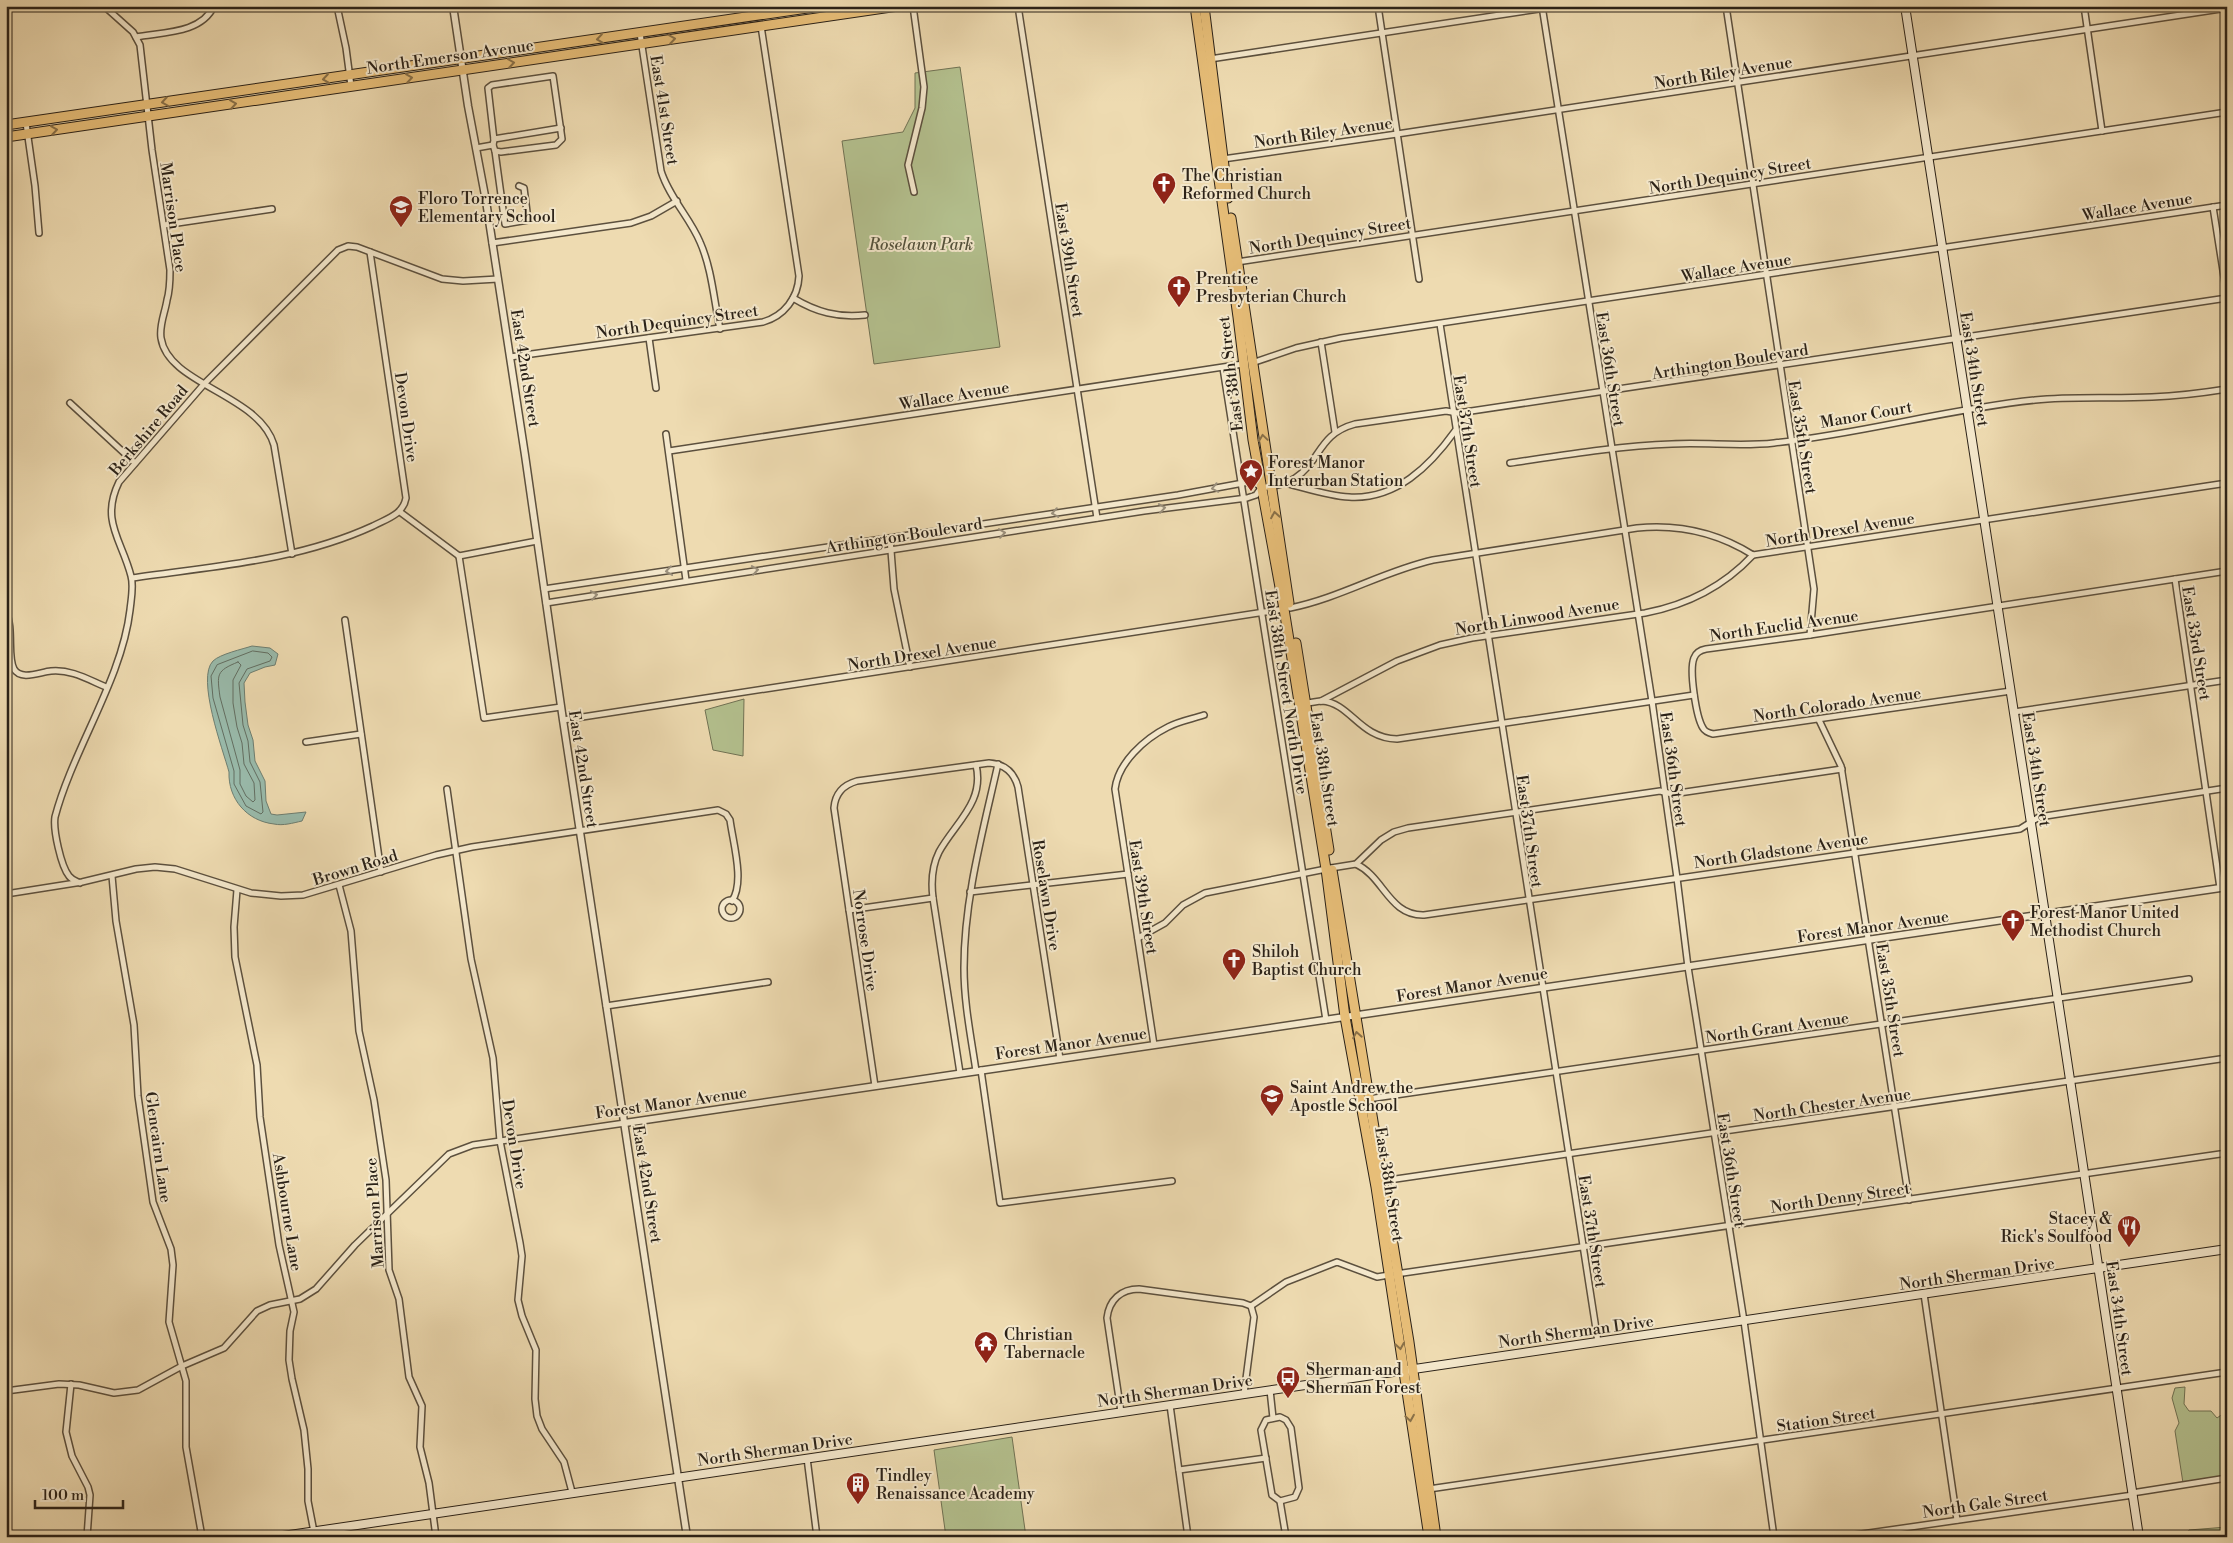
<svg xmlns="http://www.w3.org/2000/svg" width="2233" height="1543" font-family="'Libre Bodoni',serif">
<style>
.green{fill:#b4c18f;stroke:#707254}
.water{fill:#99bbac;stroke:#6d7e71}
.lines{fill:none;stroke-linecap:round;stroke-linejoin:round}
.shore{stroke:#626e62;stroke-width:1}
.minor-casing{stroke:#5c503e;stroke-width:8}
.tertiary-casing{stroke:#5c503e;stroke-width:9}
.secondary-casing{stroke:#2b2218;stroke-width:10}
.primary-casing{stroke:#2b2218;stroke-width:11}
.minor{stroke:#f4e8cc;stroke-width:5}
.tertiary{stroke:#f4e8cc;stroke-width:6}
.secondary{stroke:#f4e8cc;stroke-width:8}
.primary{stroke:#e7be78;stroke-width:9}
.oneway{stroke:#897048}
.oneway2{stroke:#9a8f7b}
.labels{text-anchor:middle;stroke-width:4;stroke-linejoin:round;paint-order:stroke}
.street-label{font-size:16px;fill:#2b2218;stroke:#f4e8cc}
.poi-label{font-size:16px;fill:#2b2218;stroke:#f4e8cc;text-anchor:start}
.park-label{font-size:16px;font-style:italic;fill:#54523c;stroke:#f4e8cc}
</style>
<rect width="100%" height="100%" fill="#eedbb1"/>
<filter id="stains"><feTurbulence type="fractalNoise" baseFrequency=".004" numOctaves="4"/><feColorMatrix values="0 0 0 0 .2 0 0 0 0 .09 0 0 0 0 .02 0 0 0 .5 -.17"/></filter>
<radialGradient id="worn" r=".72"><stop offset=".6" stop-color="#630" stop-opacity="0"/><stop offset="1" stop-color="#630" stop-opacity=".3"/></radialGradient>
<g class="green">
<path d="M960,67L1000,347L874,364L842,141L903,132L915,108V73Z"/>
<path d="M744,699L743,756L713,750L705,710Z"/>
<path d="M2185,1387L2184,1404L2189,1411H2211L2217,1418L2227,1411V1476L2183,1483L2175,1431L2179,1423L2172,1398L2175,1388Z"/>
<path d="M1012,1437L1026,1537H946L934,1450Z"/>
<path d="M2227,1527V1537H2185L2189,1530Z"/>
</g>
<path class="water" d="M252,646L270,648L278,654L275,665L265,667L250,673L244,683L245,702L248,725L253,740L255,761L265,781L266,801L271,814L277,815L306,812L302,821C293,823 283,826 274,824C247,821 228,799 229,772C223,750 196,678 213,661C220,654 243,649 252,646Z"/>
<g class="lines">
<g class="shore">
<path d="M253,651L268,653L272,657L270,661L247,669L239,683L243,725L248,741L250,762L260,782L263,812L261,814L246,806L234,784V771L213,698L211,676L217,665Z"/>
<path d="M238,662L241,665L233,680V703L237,727L242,743L244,764L254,783L255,800L253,802L246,796L240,784V770L220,697C217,674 216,671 238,662Z"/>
</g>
<g class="minor-casing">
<g id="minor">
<path d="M104,6L133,32L140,45L152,150L170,270C170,280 170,290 167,300C165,313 159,325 161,338C168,385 259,394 274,445L292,554"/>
<path d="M337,6L346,48L351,86"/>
<path d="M913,6L924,87L922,108L908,165L914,192"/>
<path d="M1018,6L1097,518"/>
<path d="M1378,6L1419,279"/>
<path d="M1542,6L1652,701L1677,878L1688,967L1744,1321L1774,1537"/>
<path d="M1726,6L1814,589L1810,635"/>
<path d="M2084,6L2102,131"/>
<path d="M640,33L661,171C669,197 690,218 700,242C712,269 714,301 720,329"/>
<path d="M136,37C162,32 201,34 214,6"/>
<path d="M1210,59L1559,6"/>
<path d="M553,76L562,139L556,145L501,152L495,151L493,145L494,140L488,88L492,85Z"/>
<path d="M26,123L35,186L39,233"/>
<path d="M494,139L561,128"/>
<path d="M476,148L493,145"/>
<path d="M495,151L505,224L528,220L524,188L519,186"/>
<path d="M1223,159L1397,134L2227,8"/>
<path d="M2213,207L2227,296"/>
<path d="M164,225L272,209"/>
<path d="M492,243L631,223L651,216L677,201"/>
<path d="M1237,262L2227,112"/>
<path d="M793,298C816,312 838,318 865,315"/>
<path d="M1440,324L1598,1342"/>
<path d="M649,338L656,388"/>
<path d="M1321,342L1335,432"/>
<path d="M510,357L763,322C784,316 798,298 799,276L761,26"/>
<path d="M1252,363L1296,348L1341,338L2227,205"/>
<path d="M1223,368L1326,1020"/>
<path d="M70,403L135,463"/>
<path d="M666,434L686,580"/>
<path d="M669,451L1243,364"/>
<path d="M1510,463C1564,455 1618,446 1672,444C1706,442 1740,447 1774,443C1861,434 1947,409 2035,400C2074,396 2112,399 2152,397C2177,396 2202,393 2227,389"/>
<path d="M1285,483C1306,488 1328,496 1349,497C1396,500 1430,466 1455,431"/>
<path d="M1261,488C1273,486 1284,485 1295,478C1321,461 1318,434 1355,424L1446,411L1458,413L2227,298"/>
<path d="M400,512L459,556"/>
<path d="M890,538L894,589L910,667"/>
<path d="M459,556L484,718L561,707"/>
<path d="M459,556L537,541"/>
<path d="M132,578C214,566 297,561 373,526C386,519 403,515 406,498L370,252"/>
<path d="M2175,579L2220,888"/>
<path d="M544,589L1178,495L1254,481L1260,487"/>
<path d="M546,603L1144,511L1247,498L1256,495L1261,488"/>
<path d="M1290,608C1340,598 1384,571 1433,560L1637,528C1678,524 1718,533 1753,555L2227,483"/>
<path d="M6,612C14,628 7,657 14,669C21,681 40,672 51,671C71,669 89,680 106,687"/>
<path d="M345,620L381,872"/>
<path d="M2011,691L1713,734C1709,733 1705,732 1703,728C1696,717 1689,670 1694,658C1696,652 1701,650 1706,649L1810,635L2227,571"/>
<path d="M1321,701L1397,661L1440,645L1472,638L1645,613C1687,605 1724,586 1753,555"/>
<path d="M1306,703C1311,703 1317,701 1322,701C1351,703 1359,738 1397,739L1694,695"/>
<path d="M2014,712L2227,680"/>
<path d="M563,720L1284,609"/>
<path d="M1819,720L1841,766L1909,1200"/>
<path d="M306,742L361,734"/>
<path d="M447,789L471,959L493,1058L500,1141L520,1243L522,1256L518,1300L522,1316L536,1350L535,1399L537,1416L542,1429L564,1462L572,1492"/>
<path d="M1356,864C1384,877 1389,916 1424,915L2020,829L2039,817L2227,788"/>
<path d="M1331,868L1356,864L1381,840L1394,832L1408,828L1660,791L1672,794L1842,769"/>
<path d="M112,876L116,921L134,1025L138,1096L153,1202L171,1249L173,1265L169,1322L186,1381V1447L202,1537"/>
<path d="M80,883C76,881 72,880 69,876C61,866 53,830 55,817C73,749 122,679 130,610C131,600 134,586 131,576C122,540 100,521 119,482L205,383L338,250L348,246L357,247L442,279L463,281L498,279"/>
<path d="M339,885L351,931L359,1031L374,1100L386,1180L389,1270L399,1299L409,1377L422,1406L420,1447L429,1483L436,1537"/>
<path d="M237,890L234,927L235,957L257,1065L260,1117L279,1245L294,1312L290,1331L289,1360L292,1379L304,1430L308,1469V1501L315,1537"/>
<path d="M970,892L1128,874"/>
<path d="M6,894L82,882L136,869L155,867L175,869L251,893L281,896L303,895L436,855L472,847L718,810L726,814L730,820C733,843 745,882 732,901"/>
<circle cx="731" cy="909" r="9"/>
<path d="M849,910L933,898"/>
<path d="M1138,938L1165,923L1183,905L1205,893L1326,869"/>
<path d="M606,1006L768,982"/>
<path d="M1154,1045L1115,789C1118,763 1144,739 1168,727C1179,721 1192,719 1204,715"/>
<path d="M981,1070L1000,1203L1172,1181"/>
<path d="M976,1071C971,1037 964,1003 964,968C964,899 983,831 998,764"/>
<path d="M960,1073L933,898C931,882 932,866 939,852C955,823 985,802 976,765"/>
<path d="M875,1086L834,808C835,794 843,785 857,781L989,763C1004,764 1014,772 1018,787L1060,1059"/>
<path d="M1368,1099L2189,979"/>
<path d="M1382,1181L2227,1058"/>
<path d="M1396,1274L2227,1153"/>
<path d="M1924,1294L1957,1520"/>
<path d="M1251,1306L1286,1282L1337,1262L1377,1277L1389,1275"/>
<path d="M71,1384L66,1432L72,1456L88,1487L90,1495L87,1537"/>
<path d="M1270,1390L1273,1418"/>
<path d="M6,1391L59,1384L79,1385L114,1393L138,1390L182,1366L224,1348L257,1311L270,1305L300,1299L316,1289L355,1245L449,1154L473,1145L625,1123"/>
<path d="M1244,1394L1254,1317L1251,1306"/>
<path d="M1170,1405L1188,1537"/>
<path d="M1121,1412L1107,1318C1109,1300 1121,1289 1139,1289L1243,1303L1251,1306"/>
<path d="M1280,1417L1286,1420L1291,1428L1299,1488L1295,1497L1280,1501L1272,1495L1261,1430L1266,1420Z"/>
<path d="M807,1458L817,1537"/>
<path d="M1179,1470L1266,1458"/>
<path d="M1429,1489L2227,1372"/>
<path d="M2132,1493L2227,1478"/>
<path d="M1280,1501L1286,1537"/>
<path d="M1841,1537L2133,1495"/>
</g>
</g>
<g class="tertiary-casing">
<g id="tertiary">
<path d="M453,6L468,106L486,201L525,455L563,720L687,1537"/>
<path d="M625,1123L2227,887"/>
</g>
</g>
<g class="secondary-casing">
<g id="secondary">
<path d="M1905,6L2045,914L2139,1537"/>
<path d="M276,1537L2227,1249"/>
</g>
</g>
<g class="primary-casing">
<g id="primary">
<path d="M1195,6L1238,317L1253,440L1284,609L1326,869L1345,1017L1376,1187L1429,1537"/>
<path d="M1204,6L1228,198"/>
<path d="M6,125L821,6"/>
<path d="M6,137L898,6"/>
<path d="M1231,218L1289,603"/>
<path d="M1296,643L1329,850"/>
<path d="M1332,870L1409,1342L1436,1537"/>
</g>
</g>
<use href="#minor" class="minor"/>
<use href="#tertiary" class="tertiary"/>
<use href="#secondary" class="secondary"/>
<use href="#primary" class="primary"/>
</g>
<defs><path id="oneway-chevron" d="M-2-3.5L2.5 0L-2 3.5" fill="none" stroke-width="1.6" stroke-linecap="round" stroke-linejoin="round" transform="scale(1.25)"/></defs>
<g class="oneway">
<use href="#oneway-chevron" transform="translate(600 39) rotate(172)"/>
<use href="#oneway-chevron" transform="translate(672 39) rotate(-8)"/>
<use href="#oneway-chevron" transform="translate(511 63) rotate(-8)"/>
<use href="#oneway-chevron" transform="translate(409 78) rotate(-8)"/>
<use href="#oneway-chevron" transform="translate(326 79) rotate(172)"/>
<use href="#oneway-chevron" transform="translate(165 102) rotate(171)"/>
<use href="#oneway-chevron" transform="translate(233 104) rotate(-8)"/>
<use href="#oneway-chevron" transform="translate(54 130) rotate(-8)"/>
<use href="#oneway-chevron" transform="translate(1263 438) rotate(-98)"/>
<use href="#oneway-chevron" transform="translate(1275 515) rotate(-99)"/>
<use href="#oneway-chevron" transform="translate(1357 1035) rotate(-100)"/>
<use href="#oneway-chevron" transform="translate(1400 1346) rotate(81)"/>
<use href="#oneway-chevron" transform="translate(1410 1418) rotate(81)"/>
</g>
<g class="oneway2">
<use href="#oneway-chevron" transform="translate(1215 488) rotate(169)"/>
<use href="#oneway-chevron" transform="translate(1162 508) rotate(-8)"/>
<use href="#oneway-chevron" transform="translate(1055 513) rotate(171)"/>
<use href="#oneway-chevron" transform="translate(1002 533) rotate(-8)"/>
<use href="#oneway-chevron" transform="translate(755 570) rotate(-9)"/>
<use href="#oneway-chevron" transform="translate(669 571) rotate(172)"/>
<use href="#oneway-chevron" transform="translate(594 595) rotate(-9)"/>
</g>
<defs>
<g id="church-pin" transform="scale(1.25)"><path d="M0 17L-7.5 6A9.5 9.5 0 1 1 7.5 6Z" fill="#8f2418" stroke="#f4e8cc"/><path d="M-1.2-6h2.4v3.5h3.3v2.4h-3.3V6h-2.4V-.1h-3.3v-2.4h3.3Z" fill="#fff"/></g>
<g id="school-pin" transform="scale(1.25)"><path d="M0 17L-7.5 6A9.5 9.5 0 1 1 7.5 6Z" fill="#8f2418" stroke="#f4e8cc"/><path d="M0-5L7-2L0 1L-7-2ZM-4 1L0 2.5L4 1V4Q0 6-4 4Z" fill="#fff"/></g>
<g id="sight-pin" transform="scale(1.25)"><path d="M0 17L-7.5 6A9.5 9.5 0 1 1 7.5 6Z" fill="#8f2418" stroke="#f4e8cc"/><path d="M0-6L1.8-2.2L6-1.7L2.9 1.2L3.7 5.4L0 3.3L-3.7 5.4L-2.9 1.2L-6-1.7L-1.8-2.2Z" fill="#fff"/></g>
<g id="restaurant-pin" transform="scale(1.25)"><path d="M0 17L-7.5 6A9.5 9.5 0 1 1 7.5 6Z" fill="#8f2418" stroke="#f4e8cc"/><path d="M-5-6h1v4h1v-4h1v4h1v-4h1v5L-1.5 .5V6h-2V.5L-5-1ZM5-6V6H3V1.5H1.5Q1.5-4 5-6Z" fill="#fff"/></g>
<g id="temple-pin" transform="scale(1.25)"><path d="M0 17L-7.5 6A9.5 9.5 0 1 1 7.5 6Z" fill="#8f2418" stroke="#f4e8cc"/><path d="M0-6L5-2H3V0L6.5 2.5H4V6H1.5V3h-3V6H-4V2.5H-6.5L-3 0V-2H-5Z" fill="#fff"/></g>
<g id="bus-pin" transform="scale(1.25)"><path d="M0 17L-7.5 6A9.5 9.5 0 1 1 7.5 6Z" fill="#8f2418" stroke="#f4e8cc"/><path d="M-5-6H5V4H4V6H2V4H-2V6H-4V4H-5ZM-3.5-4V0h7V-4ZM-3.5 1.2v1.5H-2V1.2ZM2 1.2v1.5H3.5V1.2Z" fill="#fff"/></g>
<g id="building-pin" transform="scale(1.25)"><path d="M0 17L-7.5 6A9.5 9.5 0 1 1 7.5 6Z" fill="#8f2418" stroke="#f4e8cc"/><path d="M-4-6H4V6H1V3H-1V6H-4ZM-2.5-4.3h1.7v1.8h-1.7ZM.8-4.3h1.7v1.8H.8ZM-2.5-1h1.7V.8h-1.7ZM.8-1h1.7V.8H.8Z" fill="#fff"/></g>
</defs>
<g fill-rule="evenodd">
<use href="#church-pin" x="1164" y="184"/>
<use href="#school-pin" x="401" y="207"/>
<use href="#church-pin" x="1179" y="287"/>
<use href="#sight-pin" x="1251" y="471"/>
<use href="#church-pin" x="2013" y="921"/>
<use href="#church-pin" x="1234" y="960"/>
<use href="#school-pin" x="1272" y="1096"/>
<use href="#restaurant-pin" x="2129" y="1227"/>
<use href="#temple-pin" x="986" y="1343"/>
<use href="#bus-pin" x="1288" y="1378"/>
<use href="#building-pin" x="858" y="1484"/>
</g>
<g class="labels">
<g class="street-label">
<text transform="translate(450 56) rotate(-8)" y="6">North Emerson Avenue</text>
<text transform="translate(1723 72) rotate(-9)" y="6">North Riley Avenue</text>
<text transform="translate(665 110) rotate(81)" y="6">East 41st Street</text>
<text transform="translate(1323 132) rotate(-8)" y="6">North Riley Avenue</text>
<text transform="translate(1730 175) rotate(-9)" y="6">North Dequincy Street</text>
<text transform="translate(2137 206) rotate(-9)" y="6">Wallace Avenue</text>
<text transform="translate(174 217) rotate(82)" y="6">Marrison Place</text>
<text transform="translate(1330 235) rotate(-9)" y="6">North Dequincy Street</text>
<text transform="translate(1070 260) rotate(81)" y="6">East 39th Street</text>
<text transform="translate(1736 267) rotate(-9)" y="6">Wallace Avenue</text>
<text transform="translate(677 321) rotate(-8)" y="6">North Dequincy Street</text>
<text transform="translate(1730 361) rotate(-9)" y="6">Arthington Boulevard</text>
<text transform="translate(526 368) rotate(81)" y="6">East 42nd Street</text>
<text transform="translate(1611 369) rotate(81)" y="6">East 36th Street</text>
<text transform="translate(1975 369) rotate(81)" y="6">East 34th Street</text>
<text transform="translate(1230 374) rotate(-97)" y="6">East 38th Street</text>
<text transform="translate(954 395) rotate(-9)" y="6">Wallace Avenue</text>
<text transform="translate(1866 414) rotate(-10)" y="6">Manor Court</text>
<text transform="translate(407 417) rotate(82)" y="6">Devon Drive</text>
<text transform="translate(148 430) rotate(-50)" y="6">Berkshire Road</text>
<text transform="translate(1468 431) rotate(81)" y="6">East 37th Street</text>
<text transform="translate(1803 437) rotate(81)" y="6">East 35th Street</text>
<text transform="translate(1840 529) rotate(-9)" y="6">North Drexel Avenue</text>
<text transform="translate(904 535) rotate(-9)" y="6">Arthington Boulevard</text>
<text transform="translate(1537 616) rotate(-9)" y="6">North Linwood Avenue</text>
<text transform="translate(1784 625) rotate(-8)" y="6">North Euclid Avenue</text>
<text transform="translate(2197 643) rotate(81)" y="6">East 33rd Street</text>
<text transform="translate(922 653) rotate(-9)" y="6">North Drexel Avenue</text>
<text transform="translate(1287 692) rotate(81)" y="6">East 38th Street North Drive</text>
<text transform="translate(1837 704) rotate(-8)" y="6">North Colorado Avenue</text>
<text transform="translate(584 769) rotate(81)" y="6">East 42nd Street</text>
<text transform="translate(1325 769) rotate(81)" y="6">East 38th Street</text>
<text transform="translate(1674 769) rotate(82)" y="6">East 36th Street</text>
<text transform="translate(2037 769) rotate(81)" y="6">East 34th Street</text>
<text transform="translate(1530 831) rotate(82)" y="6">East 37th Street</text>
<text transform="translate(1781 850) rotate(-8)" y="6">North Gladstone Avenue</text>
<text transform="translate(355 867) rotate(-17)" y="6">Brown Road</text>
<text transform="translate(1047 895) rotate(81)" y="6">Roselawn Drive</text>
<text transform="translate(1144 897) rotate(81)" y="6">East 39th Street</text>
<text transform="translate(1873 926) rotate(-8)" y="6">Forest Manor Avenue</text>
<text transform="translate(866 940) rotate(82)" y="6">Norrose Drive</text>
<text transform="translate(1472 984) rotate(-9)" y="6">Forest Manor Avenue</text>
<text transform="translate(1891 1000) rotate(81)" y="6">East 35th Street</text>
<text transform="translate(1777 1027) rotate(-8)" y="6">North Grant Avenue</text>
<text transform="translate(1071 1043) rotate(-8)" y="6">Forest Manor Avenue</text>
<text transform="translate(671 1102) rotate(-8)" y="6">Forest Manor Avenue</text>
<text transform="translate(1832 1104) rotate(-8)" y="6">North Chester Avenue</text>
<text transform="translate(515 1144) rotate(81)" y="6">Devon Drive</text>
<text transform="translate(159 1147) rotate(82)" y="6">Glencairn Lane</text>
<text transform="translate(1732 1170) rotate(81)" y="6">East 36th Street</text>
<text transform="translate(648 1184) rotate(81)" y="6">East 42nd Street</text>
<text transform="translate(1390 1184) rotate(81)" y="6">East 38th Street</text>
<text transform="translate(1840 1197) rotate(-8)" y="6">North Denny Street</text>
<text transform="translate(288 1212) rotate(81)" y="6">Ashbourne Lane</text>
<text transform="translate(374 1213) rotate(-94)" y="6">Marrison Place</text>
<text transform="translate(1593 1231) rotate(81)" y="6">East 37th Street</text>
<text transform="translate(1977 1273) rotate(-8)" y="6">North Sherman Drive</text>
<text transform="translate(2120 1318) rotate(82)" y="6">East 34th Street</text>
<text transform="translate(1576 1331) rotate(-8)" y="6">North Sherman Drive</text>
<text transform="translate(1175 1390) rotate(-8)" y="6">North Sherman Drive</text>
<text transform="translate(1826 1419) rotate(-8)" y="6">Station Street</text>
<text transform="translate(775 1449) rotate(-8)" y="6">North Sherman Drive</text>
<text transform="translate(1985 1503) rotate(-8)" y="6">North Gale Street</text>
</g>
<g class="poi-label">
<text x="1182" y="181">The Christian<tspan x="1182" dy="18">Reformed Church</tspan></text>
<text x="418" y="204">Floro Torrence<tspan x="418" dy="18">Elementary School</tspan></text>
<text x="1196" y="284">Prentice<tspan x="1196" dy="18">Presbyterian Church</tspan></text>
<text x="1268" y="468">Forest Manor<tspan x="1268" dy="18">Interurban Station</tspan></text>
<text x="2030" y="918">Forest Manor United<tspan x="2030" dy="18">Methodist Church</tspan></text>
<text x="1252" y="957">Shiloh<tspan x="1252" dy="18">Baptist Church</tspan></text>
<text x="1290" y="1093">Saint Andrew the<tspan x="1290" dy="18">Apostle School</tspan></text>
<text x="2112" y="1224" text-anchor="end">Stacey &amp;<tspan x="2112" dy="18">Rick's Soulfood</tspan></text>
<text x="1004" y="1340">Christian<tspan x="1004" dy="18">Tabernacle</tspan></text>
<text x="1306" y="1375">Sherman and<tspan x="1306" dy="18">Sherman Forest</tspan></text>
<text x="876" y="1481">Tindley<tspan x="876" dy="18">Renaissance Academy</tspan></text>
</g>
<g class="park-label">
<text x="921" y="250">Roselawn Park</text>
</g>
</g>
<rect width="2233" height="1543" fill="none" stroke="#eedbb1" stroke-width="25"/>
<rect x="8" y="8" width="2218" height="1528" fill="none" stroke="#2b2218" stroke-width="2.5"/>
<rect x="12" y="12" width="2208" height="1518" fill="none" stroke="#2b2218"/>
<path d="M35 1500v8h88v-8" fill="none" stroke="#2b2218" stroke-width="2.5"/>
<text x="42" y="1500" font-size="15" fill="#2b2218" stroke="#f4e8cc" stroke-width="4" paint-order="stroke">100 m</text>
<rect width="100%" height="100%" filter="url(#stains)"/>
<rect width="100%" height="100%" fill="url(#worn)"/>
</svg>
